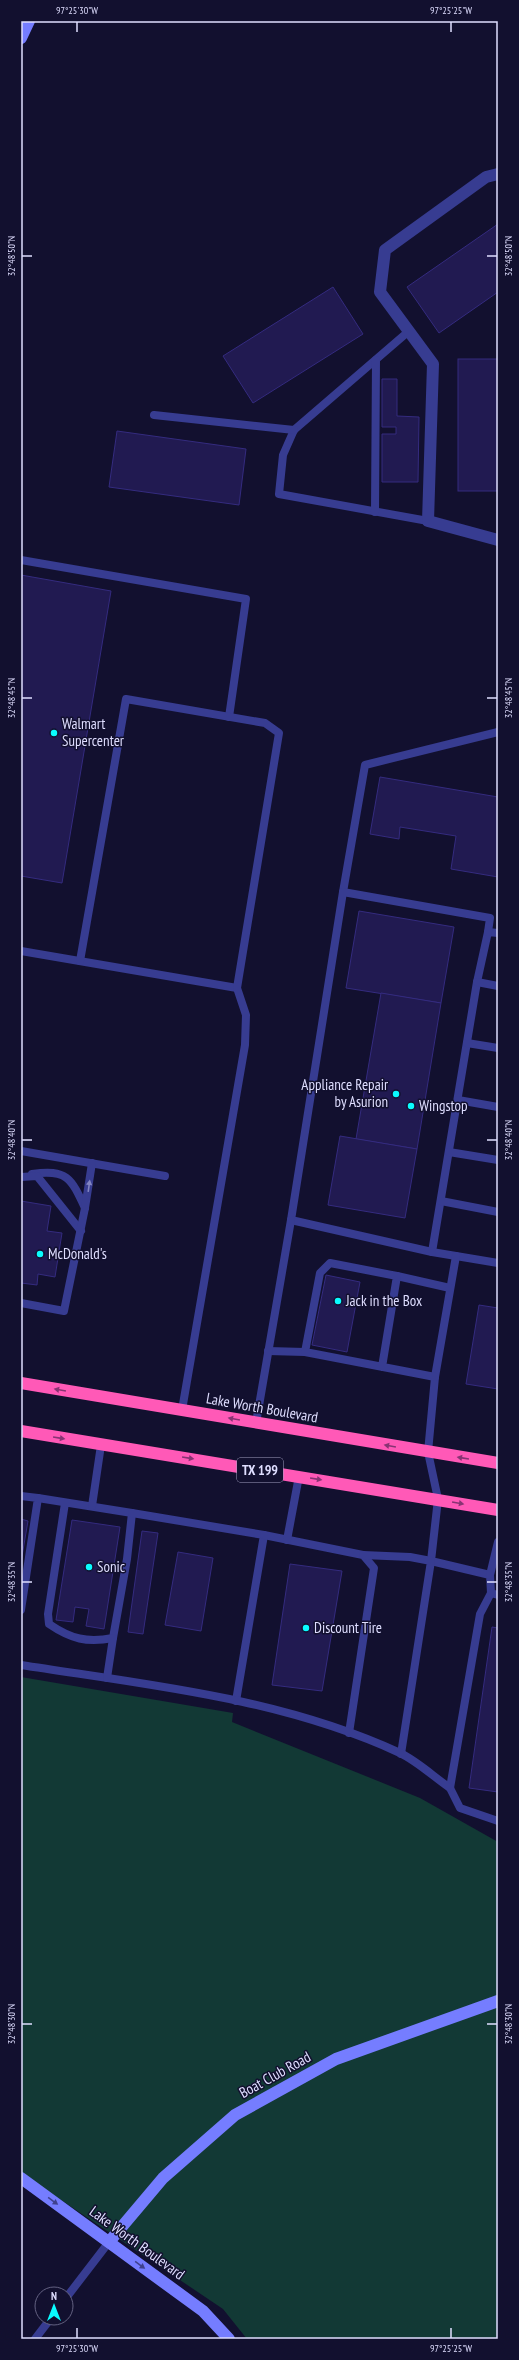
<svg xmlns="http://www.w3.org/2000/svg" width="519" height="2360" font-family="'PT Sans Narrow',sans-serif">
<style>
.green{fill:#123935}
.building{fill:#211a51;stroke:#342b7f}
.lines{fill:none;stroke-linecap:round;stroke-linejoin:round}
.lane{stroke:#373c91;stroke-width:8}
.street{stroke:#373c91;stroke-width:12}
.secondary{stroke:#757dff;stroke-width:12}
.highway{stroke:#ff59b7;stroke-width:12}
.oneway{fill:#8385c2}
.oneway2{fill:#883473}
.oneway3{fill:#3f418d}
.ticks{fill:none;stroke:#dfdeff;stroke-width:1.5}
.poi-dot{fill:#0afcff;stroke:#12102f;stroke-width:1.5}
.labels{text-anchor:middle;stroke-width:3;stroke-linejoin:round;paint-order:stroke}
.shield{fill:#12102f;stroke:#a2a0c1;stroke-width:1}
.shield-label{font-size:14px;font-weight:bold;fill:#dfdeff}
.poi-label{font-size:15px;fill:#dfdeff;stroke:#12102f;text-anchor:start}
.street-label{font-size:15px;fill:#dfdeff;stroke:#12102f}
.neatline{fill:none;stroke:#dfdeff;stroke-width:1.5}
.ticks-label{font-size:10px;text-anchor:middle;fill:#dfdeff}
</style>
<rect width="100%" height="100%" fill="#12102f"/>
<path class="green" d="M21,1677L233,1713L232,1722L420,1798L498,1842V2339H247L223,2309L21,2173Z"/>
<g class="building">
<path d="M498,224V292L439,333L407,287Z"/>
<path d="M333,287L363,334L253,403L223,356Z"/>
<rect x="458" y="359" width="40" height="132"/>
<path d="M382,379H397V416L419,417L418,482H382V434H396V427H382Z"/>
<path d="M117,431L246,449L239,505L109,487Z"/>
<path d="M21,575L111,591L62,883L21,876Z"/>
<path d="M380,777L498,797V877L451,869L456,836L400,827L399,839L370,834Z"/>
<path d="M359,911L454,927L441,1003L346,988Z"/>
<path d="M381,993L441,1003L417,1149L356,1139Z"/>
<path d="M340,1136L417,1149L405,1218L328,1205Z"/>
<path d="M21,1201L51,1206L47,1231L62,1233L55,1277L38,1274L37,1285L21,1283Z"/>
<path d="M326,1275L360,1282L347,1352L312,1345Z"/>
<path d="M479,1305L498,1308V1389L466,1384Z"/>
<path d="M21,1519L28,1521L21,1562Z"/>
<path d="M72,1520L120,1527L104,1629L86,1626L89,1609L75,1607L73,1622L56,1620Z"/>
<path d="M142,1531L158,1533L143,1634L128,1632Z"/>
<path d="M178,1552L213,1558L201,1631L165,1625Z"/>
<path d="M290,1564L342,1571L322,1691L272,1685Z"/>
<path d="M492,1627L498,1628V1792L469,1788Z"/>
</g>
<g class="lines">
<g class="lane">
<path d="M409,331L294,430L283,455L279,494L428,521"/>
<path d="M154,415L294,430"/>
<path d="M375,512L376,360"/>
<path d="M21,560L246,599L229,717"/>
<path d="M343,892L365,765L498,732"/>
<path d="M498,933L488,932L477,982L432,1252L498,1263"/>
<path d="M21,951L237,988"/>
<path d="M80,961L126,699L265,723L279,733L237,988L246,1015L245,1045L182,1410"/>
<path d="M477,982L498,986"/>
<path d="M467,1043L498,1048"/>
<path d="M458,1100L498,1107"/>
<path d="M21,1151L165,1176"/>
<path d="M449,1152L498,1160"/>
<path d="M32,1174C67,1169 71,1178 85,1208"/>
<path d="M21,1177L37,1176L81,1231"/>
<path d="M441,1201L498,1212"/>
<path d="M432,1252L291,1220L343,892L490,918L488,932"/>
<path d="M456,1256L435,1377L428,1452L438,1499L431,1561L490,1575L491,1593"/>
<path d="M397,1276L450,1288"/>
<path d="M21,1303L64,1311L85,1208L92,1163"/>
<path d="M268,1351L305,1352"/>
<path d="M382,1367L397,1276L330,1263L320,1273L305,1352L435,1377"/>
<path d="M256,1423L291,1220"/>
<path d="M21,1496L38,1498L21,1610"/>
<path d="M38,1498L132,1513L127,1559L113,1638C87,1643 71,1639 49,1624L48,1614L65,1503"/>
<path d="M92,1506L101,1445"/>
<path d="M132,1513L264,1535L236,1701"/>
<path d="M264,1535L363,1555L374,1568L349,1733"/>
<path d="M287,1540L299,1476"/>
<path d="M363,1555L410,1557L431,1561L401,1754"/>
<path d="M490,1575L498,1542"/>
<path d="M498,1595L491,1593L480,1614L450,1788L460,1808L498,1821"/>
<path d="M21,1665C149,1685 281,1698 400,1753C417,1761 434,1777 450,1788"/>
<path d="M107,1678L113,1638"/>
<path d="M66,2298L109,2242"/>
<path d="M35,2339L51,2318"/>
</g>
<path class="street" d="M498,174L486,177L385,250L380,292L433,364L428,521L498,540"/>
<g class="secondary">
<path d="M21,38L29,21"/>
<path d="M21,2178L203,2311L229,2339"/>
<path d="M109,2242L163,2178L235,2115L336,2059L498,2001"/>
</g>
<g class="highway">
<path d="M21,1383L498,1463"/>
<path d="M21,1431L498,1510"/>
</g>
</g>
<defs><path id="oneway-solid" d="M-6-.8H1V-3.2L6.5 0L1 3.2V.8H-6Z"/></defs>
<use class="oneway" href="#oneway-solid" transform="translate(89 1186) rotate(-82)"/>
<g class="oneway2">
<use href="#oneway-solid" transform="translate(60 1390) rotate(-170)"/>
<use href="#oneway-solid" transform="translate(234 1419) rotate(-170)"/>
<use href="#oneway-solid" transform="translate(59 1438) rotate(9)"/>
<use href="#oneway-solid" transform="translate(390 1446) rotate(-170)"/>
<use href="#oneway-solid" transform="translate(188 1458) rotate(9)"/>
<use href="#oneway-solid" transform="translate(463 1458) rotate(-171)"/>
<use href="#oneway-solid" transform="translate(316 1479) rotate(9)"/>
<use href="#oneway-solid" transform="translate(458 1503) rotate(10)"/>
</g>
<g class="oneway3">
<use href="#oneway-solid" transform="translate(53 2201) rotate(36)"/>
<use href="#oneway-solid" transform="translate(140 2265) rotate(36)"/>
</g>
<path class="ticks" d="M77,22V32M451,22V32M22,256H32M487,256H497M22,698H32M487,698H497M22,1140H32M487,1140H497M22,1582H32M487,1582H497M22,2024H32M487,2024H497M77,2328V2338M451,2328V2338"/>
<g class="poi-dot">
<circle cx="54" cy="733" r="4"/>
<circle cx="396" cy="1094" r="4"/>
<circle cx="411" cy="1106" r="4"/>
<circle cx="40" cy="1254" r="4"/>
<circle cx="338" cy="1301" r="4"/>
<circle cx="89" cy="1567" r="4"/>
<circle cx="306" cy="1628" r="4"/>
</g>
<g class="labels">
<rect class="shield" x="237" y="1458" width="46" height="24" rx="3"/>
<g class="shield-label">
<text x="260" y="1475">TX 199</text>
</g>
<g class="poi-label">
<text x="62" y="729">Walmart<tspan x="62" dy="17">Supercenter</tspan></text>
<text x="388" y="1090" text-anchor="end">Appliance Repair<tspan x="388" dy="17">by Asurion</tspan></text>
<text x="419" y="1111">Wingstop</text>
<text x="48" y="1259">McDonald's</text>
<text x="346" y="1306">Jack in the Box</text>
<text x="97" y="1572">Sonic</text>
<text x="314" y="1633">Discount Tire</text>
</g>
<g class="street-label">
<text transform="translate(262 1408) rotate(10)" y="5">Lake Worth Boulevard</text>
<text transform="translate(275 2075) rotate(-29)" y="5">Boat Club Road</text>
<text transform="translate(137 2243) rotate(36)" y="5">Lake Worth Boulevard</text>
</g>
</g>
<rect width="519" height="2360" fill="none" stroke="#12102f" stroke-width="44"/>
<g transform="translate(54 2306)"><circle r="19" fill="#12102f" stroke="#646282"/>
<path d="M0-3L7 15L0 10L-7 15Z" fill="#0afcff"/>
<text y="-6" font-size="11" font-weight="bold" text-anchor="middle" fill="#dfdeff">N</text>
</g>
<rect x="22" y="22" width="475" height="2316" class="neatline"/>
<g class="ticks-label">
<text x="77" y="14">97°25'30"W</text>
<text x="451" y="14">97°25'25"W</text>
<text transform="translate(11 256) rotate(-90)" y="4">32°48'50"N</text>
<text transform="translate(508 256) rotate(-90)" y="4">32°48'50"N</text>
<text transform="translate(11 698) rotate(-90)" y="4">32°48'45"N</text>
<text transform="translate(508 698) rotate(-90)" y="4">32°48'45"N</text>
<text transform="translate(11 1140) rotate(-90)" y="4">32°48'40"N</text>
<text transform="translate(508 1140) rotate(-90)" y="4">32°48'40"N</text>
<text transform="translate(11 1582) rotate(-90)" y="4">32°48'35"N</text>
<text transform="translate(508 1582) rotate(-90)" y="4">32°48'35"N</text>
<text transform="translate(11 2024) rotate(-90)" y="4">32°48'30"N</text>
<text transform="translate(508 2024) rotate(-90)" y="4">32°48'30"N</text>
<text x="77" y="2352">97°25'30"W</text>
<text x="451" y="2352">97°25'25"W</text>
</g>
</svg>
